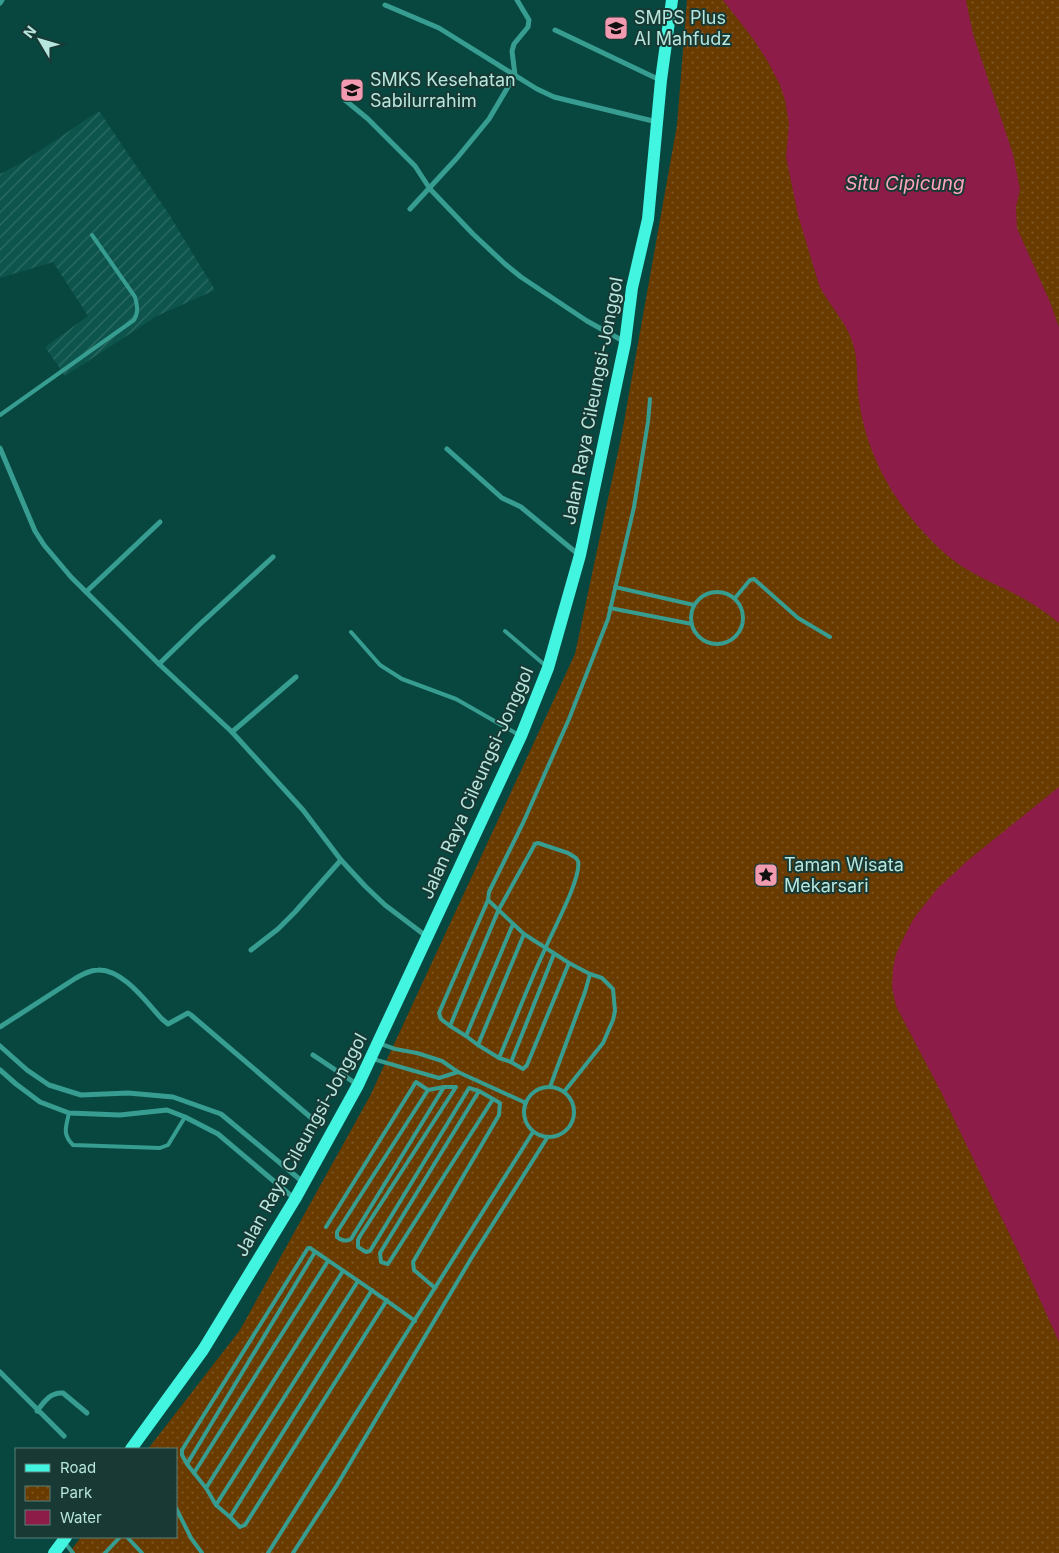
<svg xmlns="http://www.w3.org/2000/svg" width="1059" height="1553" font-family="Inter,sans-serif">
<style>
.industrial{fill:url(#industrial-furrows)}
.park{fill:url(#park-dots)}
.water{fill:#8d1c48}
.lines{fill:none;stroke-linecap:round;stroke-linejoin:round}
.lane{stroke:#379d90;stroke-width:4}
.street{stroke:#379d90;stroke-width:5}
.primary{stroke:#42f5e0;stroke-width:12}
.labels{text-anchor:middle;stroke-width:4;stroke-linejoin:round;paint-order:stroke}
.poi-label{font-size:18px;fill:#b7e6de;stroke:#183934;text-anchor:start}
.street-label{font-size:18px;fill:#b7e6de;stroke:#183934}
.water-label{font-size:19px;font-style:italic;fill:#fea5bb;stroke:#183934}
</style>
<defs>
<pattern id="industrial-furrows" width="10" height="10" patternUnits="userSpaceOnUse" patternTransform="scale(1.25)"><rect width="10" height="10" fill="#0d544c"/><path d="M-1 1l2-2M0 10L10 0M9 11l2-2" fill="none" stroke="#2e6d65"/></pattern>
<pattern id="park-dots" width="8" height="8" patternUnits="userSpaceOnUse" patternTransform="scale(1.25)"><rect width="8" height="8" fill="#693b00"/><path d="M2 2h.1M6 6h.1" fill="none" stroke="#7c5725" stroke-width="1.8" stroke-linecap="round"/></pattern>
</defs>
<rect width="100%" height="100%" fill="#084740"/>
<path class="industrial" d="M99,111L170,216L215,290L157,316L65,376L45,347L88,316L53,262L0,278V174L23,162Z"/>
<path class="park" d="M687,0H1059V1553H69L81,1537H176V1449H148L240,1330L370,1096L575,654L622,433L677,125Z"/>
<g class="water">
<path d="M723,0H966L973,34L1013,154L1020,189L1016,207L1017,228L1050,302L1059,327V623C1046,612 1030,602 1015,594C992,582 968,573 948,556C902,516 868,463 859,401C856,382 859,362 853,344C847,322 829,306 819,285L798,215L786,157L789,124L785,100L780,85L768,62L754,40Z"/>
<path d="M1059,787V1342L1022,1260L940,1090L896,1006L892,987L893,968L896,954L904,937L914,918L937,889L967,861Z"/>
</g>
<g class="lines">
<g class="lane">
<path d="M0,415L134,320C139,312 137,305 135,297L92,235"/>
<path d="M615,587L694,605"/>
<circle cx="717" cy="618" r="26"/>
<path d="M735,598L750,580L754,579L798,618L830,637"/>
<path d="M610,608L692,624"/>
<path d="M505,631L546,666"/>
<path d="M351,632L380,665L402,679L456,699L519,735"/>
<path d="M488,900L524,934L569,963L590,974L602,978L613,989L615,1011L613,1020L603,1043L564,1092"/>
<path d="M450,1026L466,1036L513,924"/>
<path d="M466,1036L478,1045L524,934"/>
<path d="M381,1044L395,1049L417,1053L442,1061L458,1072L526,1103"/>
<path d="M478,1045L499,1058C515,1021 529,983 546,947C553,930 582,877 578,861L576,858L568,853L538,843L535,844L498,911L450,1026L441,1019L439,1013L488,900L489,892L523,823L569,719L608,619L634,507L648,422L650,399"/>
<path d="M499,1058L511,1062L554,954"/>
<path d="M373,1059L439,1078L458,1072"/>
<path d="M511,1062L523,1069L527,1065L569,963"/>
<circle cx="549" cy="1112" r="25"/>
<path d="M550,1087L585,992L590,974"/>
<path d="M428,1090L444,1087"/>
<path d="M479,1091L493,1099"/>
<path d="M69,1113C66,1127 62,1134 73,1145L160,1148L168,1145L185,1117"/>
<path d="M326,1227L416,1082L428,1090L337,1232V1237C340,1240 347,1242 351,1239L444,1087H456L360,1236L358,1240V1247L366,1252L370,1251L469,1088L479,1091L380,1253L381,1262L388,1264L493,1099L500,1103L499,1115L413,1262L414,1270L435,1288"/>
<path d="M315,1252L187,1464L182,1455V1450L308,1248H310C345,1272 381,1296 415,1321"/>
<path d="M187,1464L194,1473L328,1261"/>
<path d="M194,1473L206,1488L343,1271"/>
<path d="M206,1488L216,1505L358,1281"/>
<path d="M216,1505L230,1517L372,1290"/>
<path d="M176,1508L191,1538L202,1553"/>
<path d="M230,1517L240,1527L245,1525L387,1300"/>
<path d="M127,1537L142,1553"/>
<path d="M65,1543L73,1553"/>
<path d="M105,1553L120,1537"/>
<path d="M268,1553L533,1132"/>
<path d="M293,1553L337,1485L472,1257L547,1138"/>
</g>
<g class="street">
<path d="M0,3L2,0"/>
<path d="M385,5L439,28L537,89L554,97L657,122"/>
<path d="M555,30L660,80"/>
<path d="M345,100L368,119L415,166L430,189L473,234L505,264L521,277L587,321L625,342"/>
<path d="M410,209L457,158L489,119L515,75L512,51L514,44L528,27L529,20L517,0"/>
<path d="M0,448L35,531L44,545L71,577L159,664L232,732L303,810L341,860L365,886L385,905L426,936"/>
<path d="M447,449L502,498L521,507L579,555"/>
<path d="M86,592L160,522"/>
<path d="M159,664L198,626L273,557"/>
<path d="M232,732L296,677"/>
<path d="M251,950L278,929L295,912L341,860"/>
<path d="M0,1027L76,978C83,974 90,970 98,970C123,969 147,1003 162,1019L168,1024L188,1013L191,1015L315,1121"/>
<path d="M0,1046L27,1070L49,1085L81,1095L128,1093L173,1097L221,1114L303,1182"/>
<path d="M313,1055L358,1085"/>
<path d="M0,1070L16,1084L40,1102L69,1113L120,1115L167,1110L185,1117L218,1134L295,1199"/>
<path d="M0,1372L64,1436"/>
<path d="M37,1411C44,1402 50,1392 63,1393L87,1413"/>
</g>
<g class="primary">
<path d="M131,1449L203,1350L295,1199L358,1085L521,736L548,668L580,555L625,343L632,288L648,219L661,80L672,0"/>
<path d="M54,1553L66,1537"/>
</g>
</g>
<defs>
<g id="school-square" transform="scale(1.25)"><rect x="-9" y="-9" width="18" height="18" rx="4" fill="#f29ab0" stroke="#183934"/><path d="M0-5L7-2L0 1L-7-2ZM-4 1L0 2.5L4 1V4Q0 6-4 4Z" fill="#111"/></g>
<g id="sight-square" transform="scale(1.25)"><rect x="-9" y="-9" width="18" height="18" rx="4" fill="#f29ab0" stroke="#183934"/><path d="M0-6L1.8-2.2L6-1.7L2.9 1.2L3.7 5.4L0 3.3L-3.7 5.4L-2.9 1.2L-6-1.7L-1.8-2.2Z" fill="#111"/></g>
</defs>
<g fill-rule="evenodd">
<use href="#school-square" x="616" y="28"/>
<use href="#school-square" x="352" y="90"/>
<use href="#sight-square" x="766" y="875"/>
</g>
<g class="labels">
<g class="poi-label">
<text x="634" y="24">SMPS Plus<tspan x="634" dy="21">Al Mahfudz</tspan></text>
<text x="370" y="86">SMKS Kesehatan<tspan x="370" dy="21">Sabilurrahim</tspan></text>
<text x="784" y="871">Taman Wisata<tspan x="784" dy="21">Mekarsari</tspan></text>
</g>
<g class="street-label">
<text transform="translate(593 401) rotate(-79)" y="6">Jalan Raya Cileungsi-Jonggol</text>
<text transform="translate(477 783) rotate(-66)" y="6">Jalan Raya Cileungsi-Jonggol</text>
<text transform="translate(301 1145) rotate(-61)" y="6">Jalan Raya Cileungsi-Jonggol</text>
</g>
<g class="water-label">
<text x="905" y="190">Situ Cipicung</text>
</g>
</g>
<rect x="15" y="1448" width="162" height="90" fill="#183934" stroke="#587e78"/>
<rect x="25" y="1464" width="25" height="8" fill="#42f5e0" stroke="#587e78"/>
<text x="60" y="1473" font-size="15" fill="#b7e6de">Road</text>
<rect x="25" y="1486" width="25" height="15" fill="url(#park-dots)" stroke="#587e78"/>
<text x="60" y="1498" font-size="15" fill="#b7e6de">Park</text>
<rect x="25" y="1510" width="25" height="15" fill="#8d1c48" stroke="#587e78"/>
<text x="60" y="1523" font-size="15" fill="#b7e6de">Water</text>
<g transform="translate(40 40) rotate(308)" stroke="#183934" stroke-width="4" paint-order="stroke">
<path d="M0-4L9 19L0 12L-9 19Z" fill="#b7e6de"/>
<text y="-8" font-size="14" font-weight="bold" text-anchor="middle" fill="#b7e6de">N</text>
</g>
</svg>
